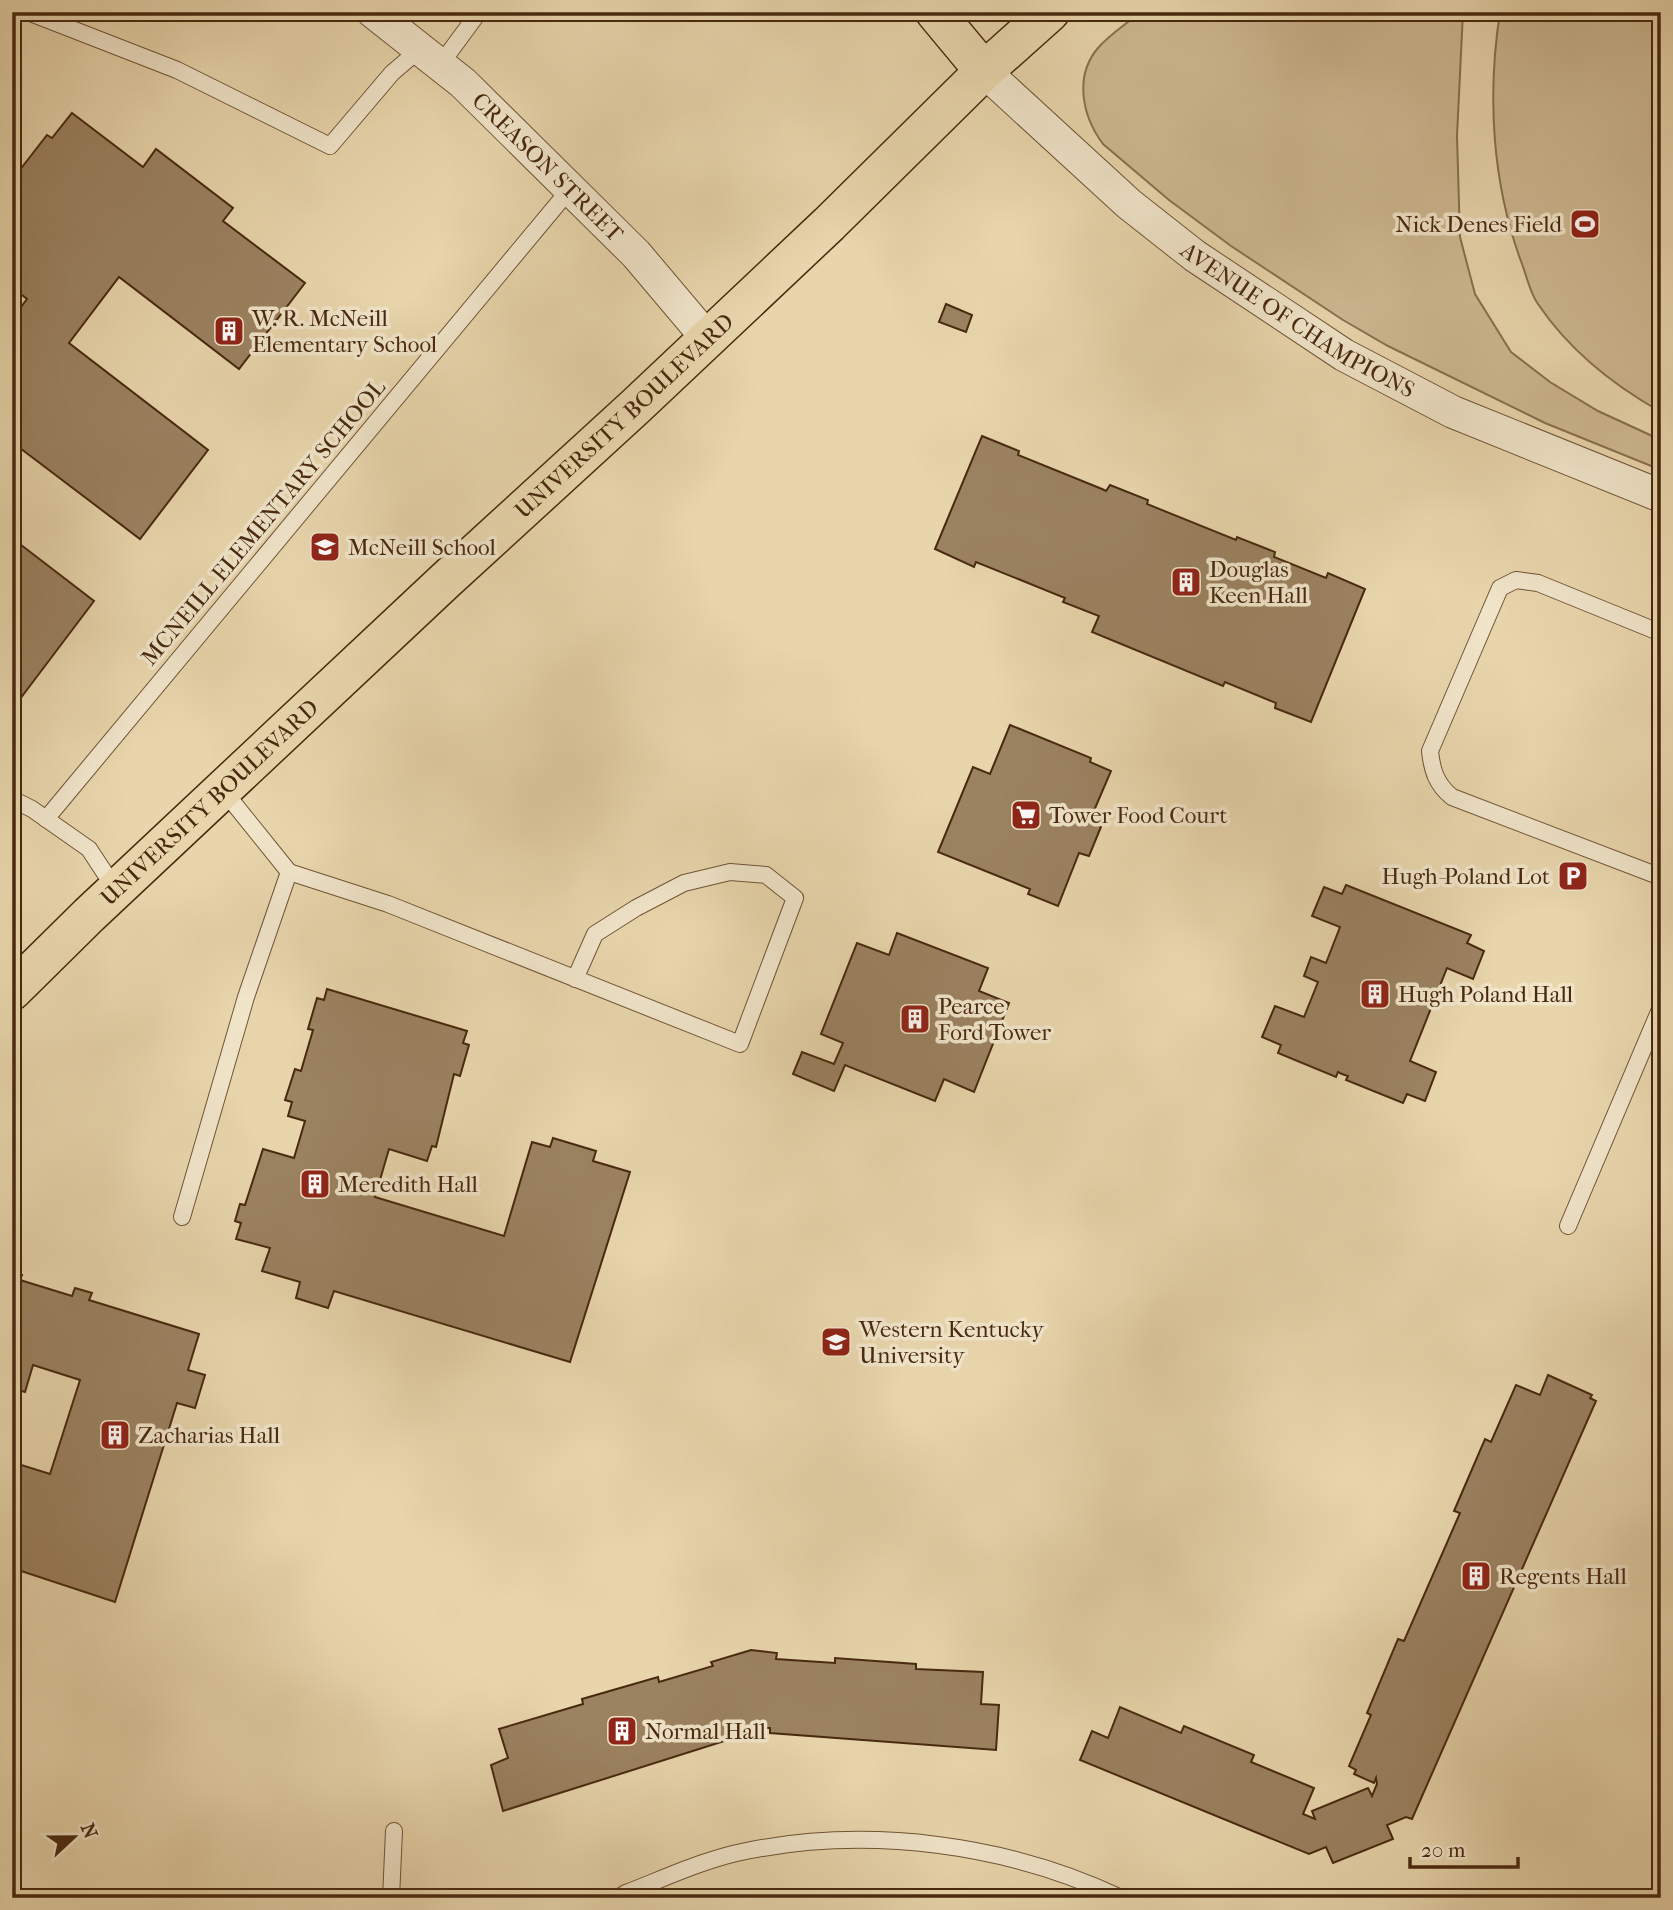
<svg xmlns="http://www.w3.org/2000/svg" width="1673" height="1910" font-family="'IM FELL French Canon',serif">
<style>
.green{fill:#cdb891;stroke:#8a7050;stroke-width:2}
.building{fill:#9b8261;stroke:#48290f;stroke-width:2}
.lines{fill:none;stroke-linecap:round;stroke-linejoin:round}
.lane-casing{stroke:#705436;stroke-width:18}
.street-casing{stroke:#705436;stroke-width:34}
.primary-casing{stroke:#48290f;stroke-width:41}
.lane{stroke:#f0e4c9;stroke-width:16}
.street{stroke:#f0e4c9;stroke-width:32}
.primary{stroke:#e8d5ac;stroke-width:38}
.labels{text-anchor:middle;stroke-width:7;stroke-linejoin:round;paint-order:stroke}
.street-label{font-size:23px;fill:#48290f;stroke:#f0e4c9}
.poi-label{font-size:23px;fill:#48290f;stroke:#f0e4c9;text-anchor:start}
</style>
<rect width="100%" height="100%" fill="#e8d5ac"/>
<filter id="stains"><feTurbulence type="fractalNoise" baseFrequency=".00286" numOctaves="4"/><feColorMatrix values="0 0 0 0 .2 0 0 0 0 .09 0 0 0 0 .02 0 0 0 .5 -.17"/></filter>
<radialGradient id="worn" r=".72"><stop offset=".6" stop-color="#630" stop-opacity="0"/><stop offset="1" stop-color="#630" stop-opacity=".3"/></radialGradient>
<g class="green">
<path d="M1140,12H1463L1457,136L1460,237L1475,294L1511,352L1550,382L1598,411L1661,440V470L1545,423L1388,346L1343,320L1231,246L1169,200L1103,144C1082,116 1074,76 1098,48C1110,34 1127,24 1140,12Z"/>
<path d="M1500,12H1661V412C1613,385 1569,350 1538,304C1530,293 1527,277 1522,264C1492,184 1487,96 1500,12Z"/>
</g>
<g class="building">
<path d="M72,113L143,167L156,149L233,208L223,221L305,283L239,369L119,277L69,343L208,450L140,539L12,442V319L27,299L12,287V180L47,135L52,138Z"/>
<path d="M946,304L972,315L966,332L939,322Z"/>
<path d="M982,436L1019,451L1018,455L1102,489L1106,491L1110,485L1148,500L1147,504L1236,540L1237,537L1275,552L1274,557L1326,578L1328,573L1365,589L1311,722L1275,708L1276,703L1225,682L1223,686L1092,632L1099,616L1063,602L1065,598L976,562L974,567L935,549Z"/>
<path d="M12,538L94,601L20,699L12,694Z"/>
<path d="M1010,725L1091,758L1090,762L1111,771L1093,813L1105,817L1089,856L1079,853L1058,906L1028,894L1030,889L938,852L973,767L990,774Z"/>
<path d="M1346,885L1471,935L1467,943L1484,951L1473,979L1447,968L1410,1061L1436,1072L1425,1101L1407,1094L1403,1103L1346,1080L1348,1076L1342,1074L1338,1072L1336,1077L1278,1053L1281,1045L1262,1037L1275,1006L1304,1017L1318,982L1304,976L1311,957L1326,963L1340,927L1312,916L1324,887L1342,894Z"/>
<path d="M897,933L988,968L979,991L1009,1003L974,1092L944,1079L935,1101L845,1065L834,1091L793,1074L802,1052L834,1064L843,1043L821,1034L857,943L889,955Z"/>
<path d="M327,989L467,1031L463,1043L469,1045L460,1076L454,1074L436,1147L432,1146L427,1161L389,1149L375,1197L504,1236L532,1142L550,1147L553,1138L596,1151L593,1161L630,1172L570,1362L334,1291L328,1308L296,1298L300,1282L262,1271L270,1248L236,1239L241,1223L235,1221L240,1204L245,1205L263,1149L294,1158L305,1121L288,1116L292,1102L285,1100L295,1069L301,1071L313,1030L308,1029L317,998L324,1000Z"/>
<path d="M12,1272L22,1275L20,1280L72,1296L75,1288L92,1293L89,1300L199,1334L188,1370L205,1375L195,1408L177,1403L115,1602L12,1568V1462L50,1474L80,1380L33,1365L25,1392L12,1388Z"/>
<path d="M1548,1375L1592,1395L1590,1398L1596,1401L1412,1819L1406,1817L1387,1825L1393,1839L1333,1863L1326,1847L1309,1854L1080,1760L1092,1731L1108,1738L1120,1707L1181,1733L1184,1726L1254,1755L1251,1762L1314,1788L1303,1814L1315,1819L1312,1811L1368,1788L1372,1796L1377,1784L1376,1778L1374,1783L1354,1774L1356,1770L1349,1766L1371,1715L1367,1713L1398,1639L1404,1641L1460,1513L1454,1511L1485,1439L1491,1442L1516,1385L1540,1395Z"/>
<path d="M751,1650L777,1653L776,1659L835,1663V1658L916,1664V1669L983,1672L981,1704L999,1705L996,1750L770,1733V1728H754L737,1733V1737L503,1811L491,1765L508,1758L499,1729L583,1704L582,1699L658,1677L659,1682L713,1666L711,1662Z"/>
</g>
<g class="lines">
<g class="lane-casing">
<g id="lane">
<path d="M28,12L177,70L330,146L392,73L420,49"/>
<path d="M440,65L479,12"/>
<path d="M1661,633L1538,583L1516,580L1500,588L1430,751C1432,770 1436,784 1452,797L1661,877"/>
<path d="M223,790L289,872L388,904L740,1044L795,898L766,875L730,872L684,883L636,908L595,934L575,979"/>
<path d="M12,799L32,809L89,849L116,890"/>
<path d="M46,819L570,189"/>
<path d="M182,1217L246,997L289,872"/>
<path d="M1568,1226L1661,1007"/>
<path d="M391,1898L394,1831"/>
<path d="M618,1898L626,1893C665,1878 705,1859 746,1851C870,1826 1007,1844 1121,1898"/>
</g>
</g>
<g class="street-casing">
<g id="street">
<path id="s1" d="M373,12L463,83L636,254L707,338"/>
<path id="s2" d="M984,71L1129,204L1195,256L1344,355L1453,412L1661,496"/>
</g>
</g>
<g class="primary-casing">
<g id="primary">
<path d="M935,12L984,71"/>
<path id="s3" d="M12,991L89,915L446,580L635,407L829,224L984,71L1050,12"/>
</g>
</g>
<use href="#lane" class="lane"/>
<use href="#street" class="street"/>
<use href="#primary" class="primary"/>
</g>
<defs>
<g id="stadium-square" transform="scale(1.575)"><rect x="-9" y="-9" width="18" height="18" rx="4" fill="#8f2418" stroke="#f0e4c9"/><path d="M0-5a6.5 5 0 1 0 0 10a6.5 5 0 1 0 0-10ZM-3.5-1.8h7v3.6h-7Z" fill="#fff"/></g>
<g id="building-square" transform="scale(1.575)"><rect x="-9" y="-9" width="18" height="18" rx="4" fill="#8f2418" stroke="#f0e4c9"/><path d="M-4-6H4V6H1V3H-1V6H-4ZM-2.5-4.3h1.7v1.8h-1.7ZM.8-4.3h1.7v1.8H.8ZM-2.5-1h1.7V.8h-1.7ZM.8-1h1.7V.8H.8Z" fill="#fff"/></g>
<g id="school-square" transform="scale(1.575)"><rect x="-9" y="-9" width="18" height="18" rx="4" fill="#8f2418" stroke="#f0e4c9"/><path d="M0-5L7-2L0 1L-7-2ZM-4 1L0 2.5L4 1V4Q0 6-4 4Z" fill="#fff"/></g>
<g id="supermarket-square" transform="scale(1.575)"><rect x="-9" y="-9" width="18" height="18" rx="4" fill="#8f2418" stroke="#f0e4c9"/><path d="M-6-5.5h2.5l.6 2H6L4.5 2H-2.5L-4.4-4H-6ZM-1.5 3.2a1.3 1.3 0 1 0 .1 0ZM3 3.2a1.3 1.3 0 1 0 .1 0Z" fill="#fff"/></g>
<g id="parking-square" transform="scale(1.575)"><rect x="-9" y="-9" width="18" height="18" rx="4" fill="#8f2418" stroke="#f0e4c9"/><path d="M-3.5-5.5H1a3.5 3.5 0 0 1 0 7H-1V5.5H-3.5ZM-1-3.4V-.6H.8a1.4 1.4 0 0 0 0-2.8Z" fill="#fff"/></g>
<g id="university-square" transform="scale(1.575)"><rect x="-9" y="-9" width="18" height="18" rx="4" fill="#8f2418" stroke="#f0e4c9"/><path d="M0-5L7-2L0 1L-7-2ZM-4 1L0 2.5L4 1V4Q0 6-4 4Z" fill="#fff"/></g>
</defs>
<g fill-rule="evenodd">
<use href="#stadium-square" x="1585" y="224"/>
<use href="#building-square" x="229" y="331"/>
<use href="#school-square" x="325" y="547"/>
<use href="#building-square" x="1186" y="582"/>
<use href="#supermarket-square" x="1026" y="815"/>
<use href="#parking-square" x="1573" y="876"/>
<use href="#building-square" x="1375" y="994"/>
<use href="#building-square" x="915" y="1019"/>
<use href="#building-square" x="315" y="1184"/>
<use href="#university-square" x="836" y="1342"/>
<use href="#building-square" x="115" y="1435"/>
<use href="#building-square" x="1476" y="1576"/>
<use href="#building-square" x="622" y="1731"/>
</g>
<g class="labels">
<g class="street-label">
<text dy="8" stroke="none"><textPath href="#s1" startOffset="234">CREASON STREET</textPath></text>
<text dy="8" stroke="none"><textPath href="#s2" startOffset="402">AVENUE OF CHAMPIONS</textPath></text>
<text dy="8" stroke="none"><textPath href="#s3" startOffset="840">UNIVERSITY BOULEVARD</textPath></text>
<text transform="translate(263 522) rotate(-50)" y="8">MCNEILL ELEMENTARY SCHOOL</text>
<text dy="8" stroke="none"><textPath href="#s3" startOffset="273">UNIVERSITY BOULEVARD</textPath></text>
</g>
<g class="poi-label">
<text x="1562" y="232" text-anchor="end">Nick Denes Field</text>
<text x="252" y="326">W. R. McNeill<tspan x="252" dy="26">Elementary School</tspan></text>
<text x="348" y="555">McNeill School</text>
<text x="1209" y="577">Douglas<tspan x="1209" dy="26">Keen Hall</tspan></text>
<text x="1049" y="823">Tower Food Court</text>
<text x="1550" y="884" text-anchor="end">Hugh-Poland Lot</text>
<text x="1398" y="1002">Hugh Poland Hall</text>
<text x="938" y="1014">Pearce<tspan x="938" dy="26">Ford Tower</tspan></text>
<text x="338" y="1192">Meredith Hall</text>
<text x="859" y="1337">Western Kentucky<tspan x="859" dy="26">University</tspan></text>
<text x="138" y="1443">Zacharias Hall</text>
<text x="1499" y="1584">Regents Hall</text>
<text x="645" y="1739">Normal Hall</text>
</g>
</g>
<rect width="1673" height="1910" fill="none" stroke="#e8d5ac" stroke-width="42"/>
<rect x="14" y="14" width="1645" height="1882" fill="none" stroke="#48290f" stroke-width="3.5"/>
<rect x="21" y="21" width="1631" height="1868" fill="none" stroke="#48290f" stroke-width="2"/>
<g transform="translate(74 1837) rotate(68)" stroke="#f0e4c9" stroke-width="5" paint-order="stroke">
<path d="M0-5L12 26L0 18L-12 26Z" fill="#48290f"/>
<text y="-10" font-size="19" font-weight="bold" text-anchor="middle" fill="#48290f">N</text>
</g>
<path d="M1410 1857v10h108v-10" fill="none" stroke="#48290f" stroke-width="3.5"/>
<text x="1421" y="1857" font-size="21" fill="#48290f" stroke="#f0e4c9" stroke-width="5" paint-order="stroke">20 m</text>
<rect width="100%" height="100%" filter="url(#stains)"/>
<rect width="100%" height="100%" fill="url(#worn)"/>
</svg>
